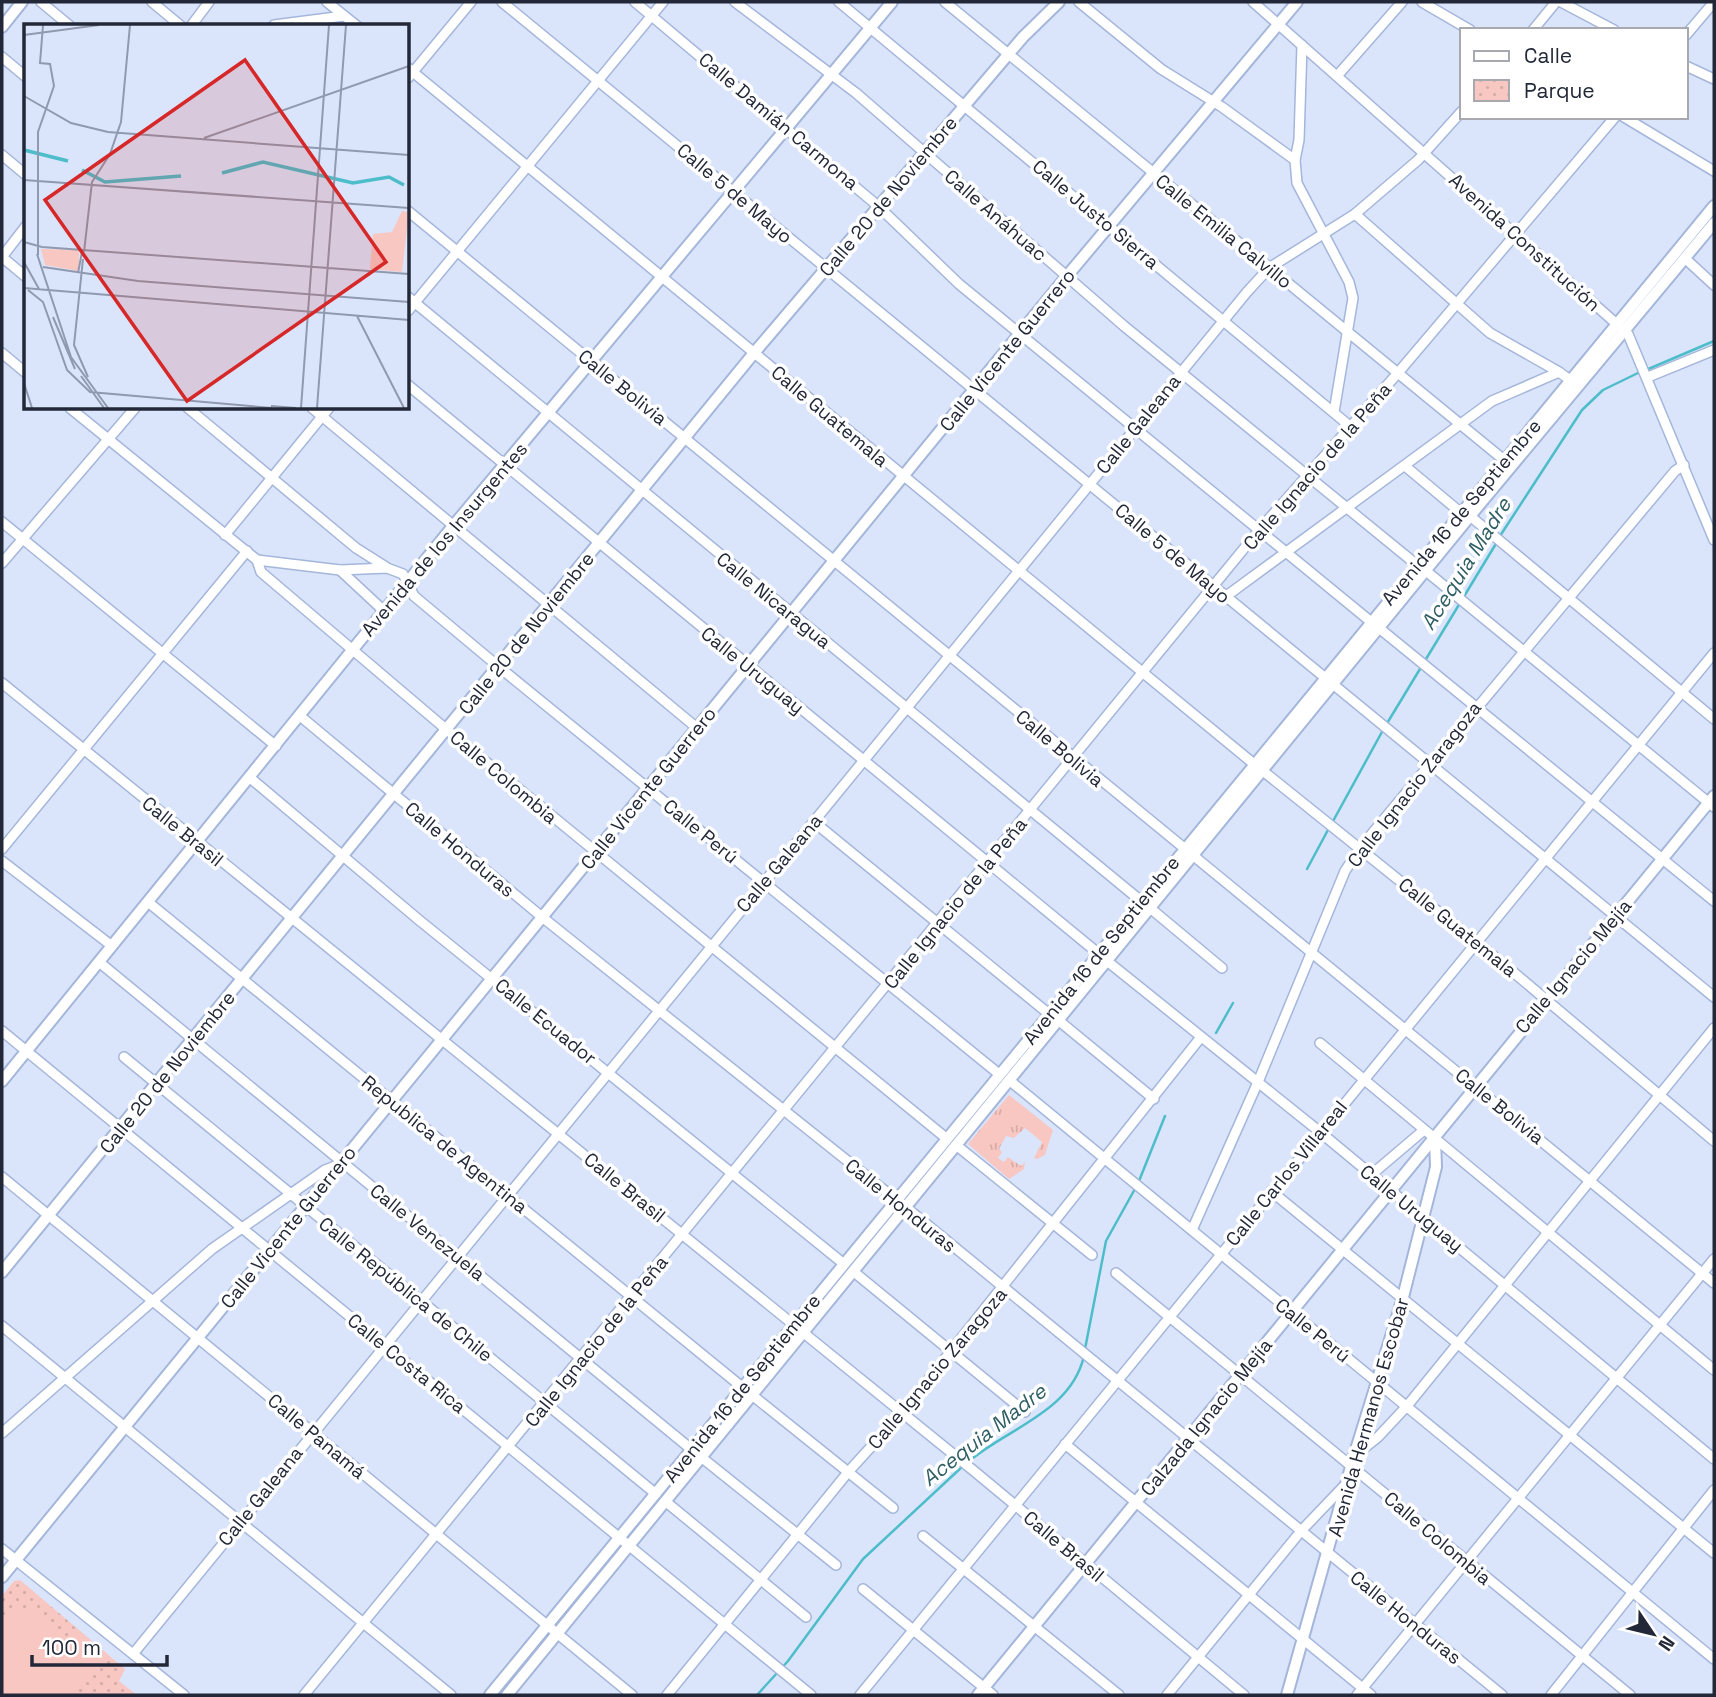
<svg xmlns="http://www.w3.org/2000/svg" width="1716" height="1697" font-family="'Space Grotesk',sans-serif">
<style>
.grass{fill:url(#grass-tufts)}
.park{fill:url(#park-dots)}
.pitch{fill:#f9c7c2}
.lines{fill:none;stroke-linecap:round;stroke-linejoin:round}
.stream{stroke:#4dbdc9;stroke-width:2.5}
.minor-casing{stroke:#a5b6db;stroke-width:12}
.major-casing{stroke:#a5b6db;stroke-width:14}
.minor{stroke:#fff;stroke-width:9}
.major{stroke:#fff;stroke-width:10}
.labels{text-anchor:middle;stroke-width:7;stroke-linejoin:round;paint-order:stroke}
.street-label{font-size:19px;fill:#222837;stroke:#fff}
.water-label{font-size:21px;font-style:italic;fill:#2e5e63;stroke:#fff}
.inset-river{fill:none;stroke:#4dbdc9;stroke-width:3.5}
.inset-road{fill:none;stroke:#9099ad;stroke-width:2}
.view{fill:#d62828;fill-opacity:0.15;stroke:#d62828;stroke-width:3.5}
.inset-edge{fill:none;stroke:#222837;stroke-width:3.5}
</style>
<defs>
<pattern id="grass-tufts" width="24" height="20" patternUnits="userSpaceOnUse" patternTransform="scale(1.75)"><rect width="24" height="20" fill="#f9c7c2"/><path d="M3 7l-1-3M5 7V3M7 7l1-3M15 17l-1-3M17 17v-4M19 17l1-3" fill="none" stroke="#d5aba7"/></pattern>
<pattern id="park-dots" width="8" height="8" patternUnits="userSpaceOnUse" patternTransform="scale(1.75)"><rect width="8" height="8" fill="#f9c7c2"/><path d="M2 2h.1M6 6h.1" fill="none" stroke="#d5aba7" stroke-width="1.8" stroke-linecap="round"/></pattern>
</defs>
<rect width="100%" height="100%" fill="#dae5fc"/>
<path class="grass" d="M1009,1095L1053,1130L1045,1155L1037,1159L1034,1158L1042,1142L1025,1128L1014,1138L1006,1136L999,1149L1002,1152L998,1158L1004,1162L1008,1157L1021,1166L1025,1162L1024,1169L1009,1179L968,1144Z"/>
<path class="park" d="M20,1580L125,1669L119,1681L137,1695H2V1596L14,1581Z"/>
<path class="pitch" d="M30,1610L63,1640L75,1628L107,1654L74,1695H2V1626L14,1611Z"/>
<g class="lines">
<g class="stream">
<path d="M1646,370L1714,341"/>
<path d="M1500,536L1582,410L1603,390L1640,372"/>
<path d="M1386,725L1497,542"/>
<path d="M1332,823L1383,730"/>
<path d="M1307,869L1329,828"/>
<path d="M1216,1033L1233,1003"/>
<path d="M1139,1181L1165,1116"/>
<path d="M1085,1349L1106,1241L1136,1187"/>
<path d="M968,1462C1008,1428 1071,1412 1084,1356"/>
<path d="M757,1695L788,1661L863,1559L963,1466"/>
</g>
<g class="minor-casing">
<g id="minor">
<path d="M41,2L70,26"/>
<path d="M152,2L181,26"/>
<path d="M327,2L357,26"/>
<path d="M502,2L1714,997"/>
<path d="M635,2L878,206L959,284L1370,621"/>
<path d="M735,2L856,93L1124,326L1417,565"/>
<path d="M839,2L1351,427"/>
<path d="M945,2L1504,460"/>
<path d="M1079,2L1161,69L1222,107L1295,160"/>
<path d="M1253,2L1628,334L1714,540"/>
<path d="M1422,2L1470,30"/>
<path d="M1561,2L1614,30"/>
<path d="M274,25L344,16"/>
<path d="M191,26L209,2"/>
<path d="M1533,30L1556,2"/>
<path d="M1686,35L1714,2"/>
<path d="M1302,45L1299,140L1295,160L1297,183L1349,282L1353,298L1334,412"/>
<path d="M2,57L26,77"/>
<path d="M1686,66L1714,79"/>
<path d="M408,68L1254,764"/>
<path d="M1337,76L1402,2"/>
<path d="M408,78L471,2"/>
<path d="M1624,117L1714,171"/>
<path d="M2,155L26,175"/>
<path d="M408,211L1714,1283"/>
<path d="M1355,214L1490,333L1559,372"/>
<path d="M2,257L26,226"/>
<path d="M2,257L26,277"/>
<path d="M1689,262L1714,285"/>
<path d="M408,297L1141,901"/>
<path d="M408,311L663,2"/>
<path d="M2,353L26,373"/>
<path d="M1648,377L1714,350"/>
<path d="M408,385L1099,954"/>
<path d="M70,408L257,560L261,572L447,730L946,1138"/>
<path d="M188,408L356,548L386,567"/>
<path d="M312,408L697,728"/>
<path d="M1405,466L1460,512"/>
<path d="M1470,516L1714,719"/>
<path d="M2,522L276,746"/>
<path d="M225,535L329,408"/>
<path d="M257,560L340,570L387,568L403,574L414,596L499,667L999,1074"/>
<path d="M2,563L135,408"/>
<path d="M340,570L384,611"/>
<path d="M1426,571L1714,807"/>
<path d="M1225,597L1492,401L1559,372L1570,380"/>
<path d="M1379,628L1714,901"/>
<path d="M2,683L974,1471L1244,1695"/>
<path d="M300,716L542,917L914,1214L1502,1695"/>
<path d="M1263,771L1512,971L1714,1141"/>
<path d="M249,777L419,920L844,1264"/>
<path d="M814,822L1049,1014"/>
<path d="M2,849L247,551"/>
<path d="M2,861L112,946"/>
<path d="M148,902L742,1387"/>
<path d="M1150,908L1222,968"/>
<path d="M1107,961L1320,1132L1714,1459"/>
<path d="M99,962L691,1449"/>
<path d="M1058,1020L1154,1099"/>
<path d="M2,1031L811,1695"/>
<path d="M1320,1043L1714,1370"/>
<path d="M124,1057L656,1494"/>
<path d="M1009,1080L1714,1659"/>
<path d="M956,1145L1092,1255"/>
<path d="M1371,1175L1424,1130"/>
<path d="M2,1177L632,1695"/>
<path d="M1271,1191L1714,1553"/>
<path d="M1192,1230L1258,1082L1345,871L1360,848L1675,471L1684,465"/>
<path d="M854,1272L1025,1412"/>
<path d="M1116,1273L1630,1695"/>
<path d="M2,1326L451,1695"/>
<path d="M752,1395L893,1508"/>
<path d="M2,1433L212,1249L325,1170L338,1165"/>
<path d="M1065,1444L1371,1695"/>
<path d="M1354,1456L1378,1437L1407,1406L1714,1028"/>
<path d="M701,1457L836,1565"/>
<path d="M665,1501L806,1617"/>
<path d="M923,1536L1119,1695"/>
<path d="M2,1549L184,1695"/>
<path d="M863,1589L993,1695"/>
<path d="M133,1654L1247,292L1269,268L1355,214L1418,160L1462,111"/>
<path d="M304,1695L1260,529L1397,374L1615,117"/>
<path d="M667,1695L849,1471L901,1414L1201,1037"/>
<path d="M860,1695L1714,653"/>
<path d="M1167,1695L1301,1531L1345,1485"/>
<path d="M1357,1695L1714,1259"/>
<path d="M1551,1695L1714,1490"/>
</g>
</g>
<g class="major-casing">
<g id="major">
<path d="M2,27L22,2"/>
<path d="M2,1081L454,525L892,2"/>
<path d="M2,1272L754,353L1023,37L1059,2"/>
<path d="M2,1577L1067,276L1297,2"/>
<path d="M490,1695L1714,206"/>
<path d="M507,1695L1470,516L1714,223"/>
<path d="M978,1695L1714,796"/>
<path d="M1287,1695L1354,1456L1402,1301L1436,1167L1435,1138"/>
</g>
</g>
<use href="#minor" class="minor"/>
<use href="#major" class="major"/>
</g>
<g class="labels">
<g class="street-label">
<text transform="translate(779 121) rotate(40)" y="7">Calle Damián Carmona</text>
<text transform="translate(735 193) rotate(40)" y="7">Calle 5 de Mayo</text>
<text transform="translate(888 196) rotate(-50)" y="7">Calle 20 de Noviembre</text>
<text transform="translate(1096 214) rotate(40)" y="7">Calle Justo Sierra</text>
<text transform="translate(996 215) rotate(41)" y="7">Calle Anáhuac</text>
<text transform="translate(1224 231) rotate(39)" y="7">Calle Emilia Calvillo</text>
<text transform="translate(1525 242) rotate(42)" y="7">Avenida Constitución</text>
<text transform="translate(1007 350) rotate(-51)" y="7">Calle Vicente Guerrero</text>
<text transform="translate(623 387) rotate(39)" y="7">Calle Bolivia</text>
<text transform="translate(830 416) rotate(40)" y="7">Calle Guatemala</text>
<text transform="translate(1138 424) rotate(-51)" y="7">Calle Galeana</text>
<text transform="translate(1317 466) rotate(-49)" y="7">Calle Ignacio de la Peña</text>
<text transform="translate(1461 512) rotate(-50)" y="7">Avenida 16 de Septiembre</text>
<text transform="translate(444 539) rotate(-50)" y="7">Avenida de los Insurgentes</text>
<text transform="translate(1173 553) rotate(40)" y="7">Calle 5 de Mayo</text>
<text transform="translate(774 600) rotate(39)" y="7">Calle Nicaragua</text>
<text transform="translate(526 633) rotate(-51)" y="7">Calle 20 de Noviembre</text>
<text transform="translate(753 670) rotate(39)" y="7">Calle Uruguay</text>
<text transform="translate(1060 748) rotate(40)" y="7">Calle Bolivia</text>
<text transform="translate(504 777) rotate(40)" y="7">Calle Colombia</text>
<text transform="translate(1414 784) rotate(-52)" y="7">Calle Ignacio Zaragoza</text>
<text transform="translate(648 788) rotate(-51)" y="7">Calle Vicente Guerrero</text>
<text transform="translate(183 831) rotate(39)" y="7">Calle Brasil</text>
<text transform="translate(701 831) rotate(39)" y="7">Calle Perú</text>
<text transform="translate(460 849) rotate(40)" y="7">Calle Honduras</text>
<text transform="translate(779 863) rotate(-50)" y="7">Calle Galeana</text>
<text transform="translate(955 903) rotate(-51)" y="7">Calle Ignacio de la Peña</text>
<text transform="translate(1458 927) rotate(39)" y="7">Calle Guatemala</text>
<text transform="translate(1101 950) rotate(-51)" y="7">Avenida 16 de Septiembre</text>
<text transform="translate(1573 966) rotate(-50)" y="7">Calle Ignacio Mejía</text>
<text transform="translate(546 1021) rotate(39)" y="7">Calle Ecuador</text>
<text transform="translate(167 1072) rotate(-51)" y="7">Calle 20 de Noviembre</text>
<text transform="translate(1500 1106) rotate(39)" y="7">Calle Bolivia</text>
<text transform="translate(445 1144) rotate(39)" y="7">Republica de Agentina</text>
<text transform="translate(1286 1173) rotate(-51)" y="7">Calle Carlos Villareal</text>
<text transform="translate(625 1187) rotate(39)" y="7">Calle Brasil</text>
<text transform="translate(901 1205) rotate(39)" y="7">Calle Honduras</text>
<text transform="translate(1412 1208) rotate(39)" y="7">Calle Uruguay</text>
<text transform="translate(288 1227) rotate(-51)" y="7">Calle Vicente Guerrero</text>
<text transform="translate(428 1232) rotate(39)" y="7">Calle Venezuela</text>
<text transform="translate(406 1289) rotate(39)" y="7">Calle República de Chile</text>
<text transform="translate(1313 1330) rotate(39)" y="7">Calle Perú</text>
<text transform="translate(596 1341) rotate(-51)" y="7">Calle Ignacio de la Peña</text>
<text transform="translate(407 1363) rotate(39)" y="7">Calle Costa Rica</text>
<text transform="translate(937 1368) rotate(-50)" y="7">Calle Ignacio Zaragoza</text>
<text transform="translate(742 1388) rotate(-51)" y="7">Avenida 16 de Septiembre</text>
<text transform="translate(1206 1417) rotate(-51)" y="7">Calzada Ignacio Mejía</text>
<text transform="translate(1368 1417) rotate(-74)" y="7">Avenida Hermanos Escobar</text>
<text transform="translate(317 1436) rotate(40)" y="7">Calle Panamá</text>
<text transform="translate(260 1496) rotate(-51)" y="7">Calle Galeana</text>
<text transform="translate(1438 1538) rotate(40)" y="7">Calle Colombia</text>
<text transform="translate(1064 1546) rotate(40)" y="7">Calle Brasil</text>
<text transform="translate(1406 1617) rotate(39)" y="7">Calle Honduras</text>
</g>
<g class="water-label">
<text transform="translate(1466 564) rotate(-58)" y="7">Acequia Madre</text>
<text transform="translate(984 1435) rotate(-38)" y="7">Acequia Madre</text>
</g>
</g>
<g transform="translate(24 24)">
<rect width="385" height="385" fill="#dae5fc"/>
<path d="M378,187L385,188L378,248L346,245L349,210L368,208ZM17,225L55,226V247L21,241Z" fill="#f9c7c2"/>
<path class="inset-river" d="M0,126L44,137M58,146L81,158L157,152M198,149L239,138L329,159L365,153L380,161"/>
<path class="inset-road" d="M0,11L75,1M0,72L47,99L84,108L385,131M180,114L385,42M0,156L385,184M0,218L18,223L385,250M53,224L58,228L54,249M60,228L68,158L86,130L97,98L106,1M13,230L47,333L84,384M14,231V108L30,62L26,40L16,39L19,1M59,235L50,321L64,353M0,238L15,265M19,243L114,257L385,278M0,264L385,296M4,266L19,278L43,346L66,368L248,384M333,292L380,384M29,293L51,345M57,352L80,384M0,359L8,384M247,382L272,384M277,384L305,1M293,384L322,1"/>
<path class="view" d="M221,36L362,238L163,377L21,176Z"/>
<rect width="385" height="385" class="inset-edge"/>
</g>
<rect width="1716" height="1697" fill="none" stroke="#222837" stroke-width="7"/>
<rect x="1460" y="28" width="228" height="91" fill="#ffffff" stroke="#a7a9af" stroke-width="2"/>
<rect x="1474" y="51" width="35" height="10" fill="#ffffff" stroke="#a7a9af" stroke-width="2"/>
<text x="1524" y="63" font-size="21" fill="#222837">Calle</text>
<rect x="1474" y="80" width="35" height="21" fill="url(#park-dots)" stroke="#a7a9af" stroke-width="2"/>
<text x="1524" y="98" font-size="21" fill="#222837">Parque</text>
<g transform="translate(1653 1634) rotate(125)" stroke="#ffffff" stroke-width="5" paint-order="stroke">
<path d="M0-5L12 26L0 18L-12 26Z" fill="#222837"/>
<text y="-10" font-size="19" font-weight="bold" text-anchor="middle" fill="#222837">N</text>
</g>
<path d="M32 1655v10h135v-10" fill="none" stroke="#222837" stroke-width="3.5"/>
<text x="42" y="1655" font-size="21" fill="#222837" stroke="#ffffff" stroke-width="5" paint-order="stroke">100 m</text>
</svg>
